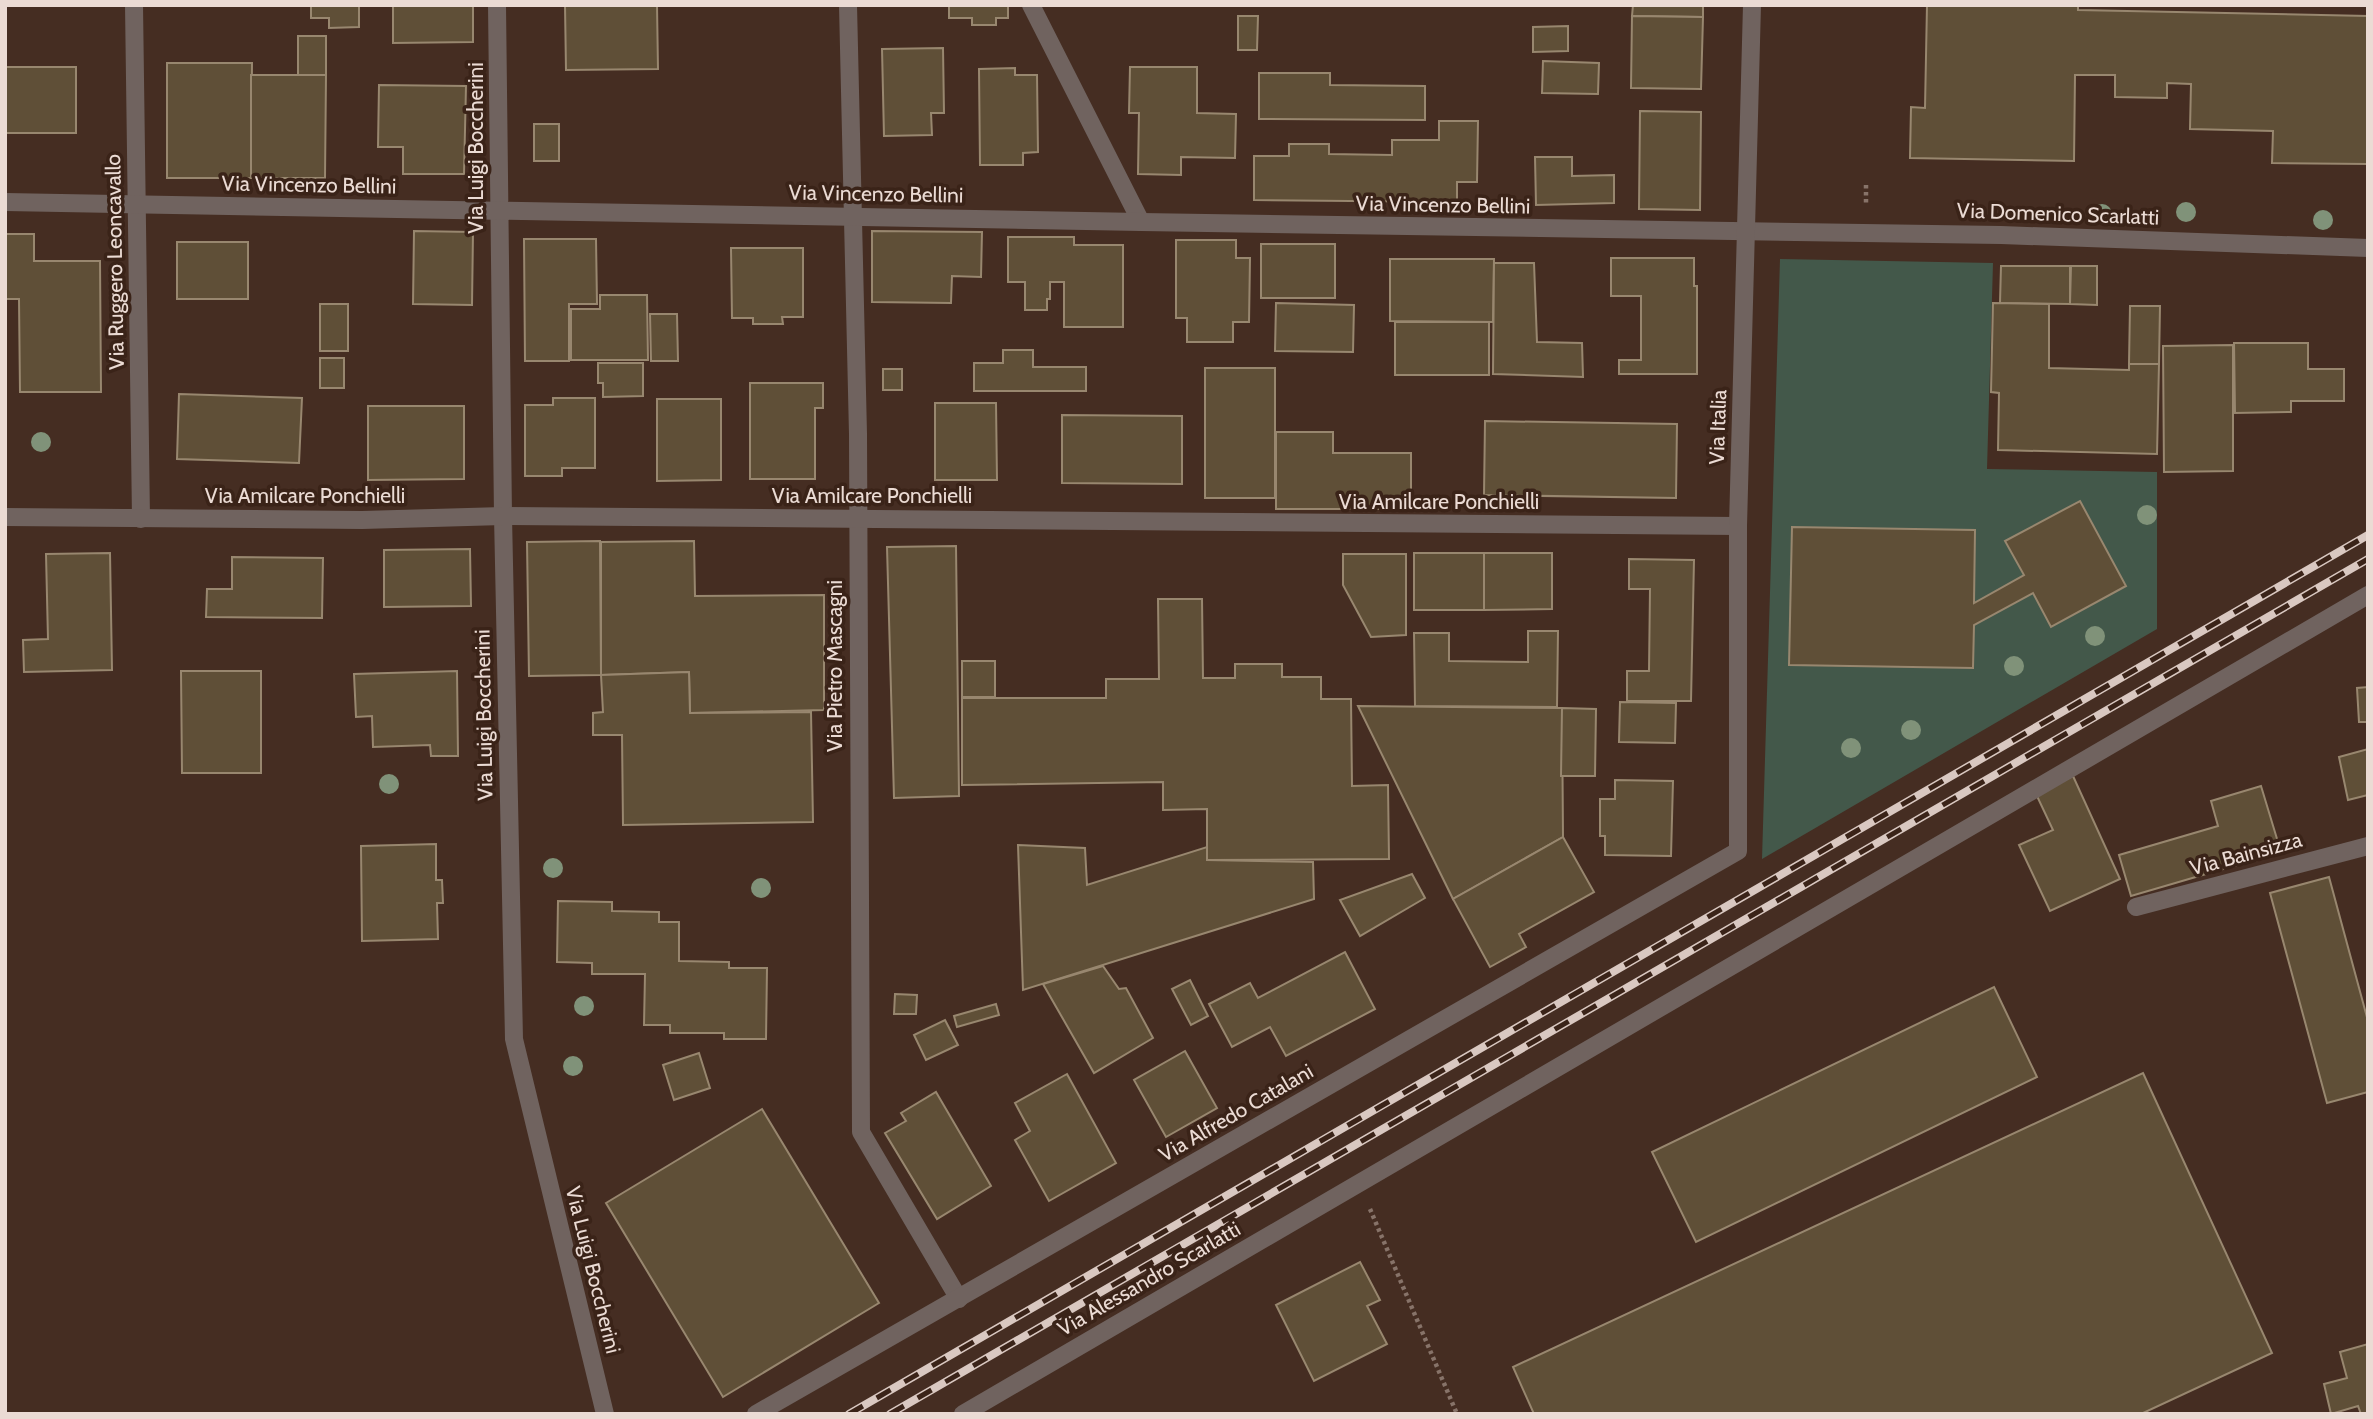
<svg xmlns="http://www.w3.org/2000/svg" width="2373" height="1419" font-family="Cabin,sans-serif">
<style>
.green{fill:#43584a}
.building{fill:#5f4f37;stroke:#98876f;stroke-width:2}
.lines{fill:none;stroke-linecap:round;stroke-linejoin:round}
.path{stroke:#877369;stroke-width:4.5;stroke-dasharray:3.5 3.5;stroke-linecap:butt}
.minor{stroke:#70635f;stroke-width:18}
.rail-casing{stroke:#d9c8c1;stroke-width:8}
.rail{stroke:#3a2318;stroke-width:5;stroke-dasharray:16;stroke-linecap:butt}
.tree{fill:#809279}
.labels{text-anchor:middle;stroke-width:7;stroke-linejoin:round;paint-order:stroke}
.street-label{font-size:21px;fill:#ebdbd4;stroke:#3a2318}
</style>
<rect width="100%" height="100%" fill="#452d22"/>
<path class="green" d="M1780,259L1993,263L1987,469L2157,472V629L1762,859Z"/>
<g class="building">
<path d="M311,5H359V27L329,28V18H311Z"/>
<path d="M393,5H473V42L393,43Z"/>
<path d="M565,5H657L658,69L566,70Z"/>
<path d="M949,5H1008V18H996V25H972V18H949Z"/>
<path d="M1633,5H1703V17L1632,16Z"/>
<path d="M1927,5H2078V10L2368,16V164L2272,163L2273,131L2190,129L2191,84L2167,83V98L2115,97V75H2075L2074,161L1910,158L1911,107L1925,108Z"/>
<path d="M1238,16H1258L1257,50H1238Z"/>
<path d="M1632,16L1703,17L1701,89L1631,88Z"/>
<path d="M1568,26V51L1533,52V27Z"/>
<rect x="298" y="36" width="28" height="39"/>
<path d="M943,48L944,113H931L932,135L884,136L882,49Z"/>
<path d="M1543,61L1599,63L1598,94L1542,93Z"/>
<path d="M167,63H252L251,178H167Z"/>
<rect x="5" y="67" width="71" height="66"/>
<path d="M1130,67H1197V113L1236,114L1235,158L1181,157V175L1138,174L1139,113H1129Z"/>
<path d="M1015,68V75H1037L1038,152L1023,153V165H980L979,69Z"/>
<path d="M1259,73H1330V85L1425,86V120L1259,119Z"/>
<path d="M251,75H326L325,178H251Z"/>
<path d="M379,85L466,86L464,174H403V147H378Z"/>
<path d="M1640,111L1701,112L1700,210L1639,209Z"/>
<path d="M1439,121H1478L1477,182H1457V202L1254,200V156H1289V144H1329V154L1392,155V140H1439Z"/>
<rect x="534" y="124" width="25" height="37"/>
<path d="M1535,157H1572V176L1614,175V203L1536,205Z"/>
<path d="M414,231L473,232L472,305L413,304Z"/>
<path d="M872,231L982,232L981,277L952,276L951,303L872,302Z"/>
<path d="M5,234H34V261H100L101,392H20L19,299H5Z"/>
<path d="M1008,237H1074V245H1123V327H1064V282H1050V299H1047V310H1025V282H1008Z"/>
<path d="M524,239H596L597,304H569V361H525Z"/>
<path d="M1176,240H1236V258H1250L1249,322H1233V342H1187V318H1176Z"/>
<rect x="177" y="242" width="71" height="57"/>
<rect x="1261" y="244" width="74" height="54"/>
<path d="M731,248H803V317H782L783,324H753V318H732Z"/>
<path d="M1611,258H1694V286H1697V374H1619V360H1641V296H1611Z"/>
<path d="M1390,259H1494L1493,322L1390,321Z"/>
<path d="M1494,263H1534L1537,342L1582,343L1583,377L1493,374Z"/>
<path d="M2001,266H2070V304L2000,303Z"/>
<path d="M2071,266H2097V305L2070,304Z"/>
<path d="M600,295H647L648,360H571V309H600Z"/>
<path d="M1276,303L1354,305L1353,352L1275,351Z"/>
<path d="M1993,303L2049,304V368L2129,370V364H2159L2157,454L1998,450L1999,393L1991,392Z"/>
<rect x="320" y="304" width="28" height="47"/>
<path d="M2130,306H2160L2159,364H2129Z"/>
<path d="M650,314H677L678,361H651Z"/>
<rect x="1395" y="322" width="94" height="53"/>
<path d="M2234,343H2308V369H2344V401H2291V412L2235,413Z"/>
<path d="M2233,345V471L2164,472L2163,346Z"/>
<path d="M1003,350H1033V367H1086V391H974V363H1003Z"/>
<rect x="320" y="358" width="24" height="30"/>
<path d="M598,363H643V396L603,397V383H598Z"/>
<rect x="1205" y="368" width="70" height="130"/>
<rect x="883" y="369" width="19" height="21"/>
<path d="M750,383H823V408H815V479H750Z"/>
<path d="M179,394L302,398L299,463L177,459Z"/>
<path d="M553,398H595V468H562V476H525V405H553Z"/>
<path d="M657,399H721V480L657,481Z"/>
<path d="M935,403H996L997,480H935Z"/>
<path d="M368,406H464V479L368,480Z"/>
<path d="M1062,415L1182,416V484L1062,483Z"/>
<path d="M1485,421L1677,424L1676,498L1484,495Z"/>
<path d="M1276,432H1333V453H1411V509H1276Z"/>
<path d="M2080,501L2126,586L2051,627L2033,593L1974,625L1973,668L1789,665L1792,527L1975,530L1974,603L2024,575L2005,541Z"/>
<path d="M600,541L601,675L529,676L527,542Z"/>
<path d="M694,541L695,596L824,595V710L690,713L689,672L601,675V542Z"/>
<path d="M956,546L959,796L894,798L887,547Z"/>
<path d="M470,549L471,606L384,607V550Z"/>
<path d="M110,553L112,670L24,672L23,640L48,639L46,554Z"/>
<rect x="1414" y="553" width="70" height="57"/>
<path d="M1484,553H1552V609L1484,610Z"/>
<path d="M1343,554H1406V635L1371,637L1343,585Z"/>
<path d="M232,557L323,558L322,618L206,617L207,589H232Z"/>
<path d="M1629,559L1694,560L1691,701H1627V671H1649L1650,589H1629Z"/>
<path d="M1158,599H1202L1203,678H1235V664H1282V677H1321V699H1351L1352,786L1388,785L1389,859L1207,860V809L1163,810V782L962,785V698H1106V679H1159Z"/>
<path d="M1528,631H1558L1557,707L1415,706L1414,633H1449V661L1528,662Z"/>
<rect x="962" y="661" width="33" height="36"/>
<path d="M181,671H261V773H182Z"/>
<path d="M457,671L458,756H431L430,745L373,747L372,716L356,717L354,674Z"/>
<path d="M689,672L690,713L811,712L813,822L623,825L622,735H593V713L603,712L601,675Z"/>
<path d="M2368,687V722H2359L2357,688Z"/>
<path d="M1620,702L1676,703L1675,743L1619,742Z"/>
<path d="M1358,706L1562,708L1563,837L1453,899Z"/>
<path d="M1562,708L1596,709L1595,776H1561Z"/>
<path d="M2368,749V795L2348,800L2339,757Z"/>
<path d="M2073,776L2120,879L2050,911L2019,845L2053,830L2036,794Z"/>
<path d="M1615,780L1673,781L1671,856L1605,855V836H1600V799H1615Z"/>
<path d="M2261,786L2281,852L2131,896L2119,855L2218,826L2211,801Z"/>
<path d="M1563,837L1594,892L1519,934L1526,947L1490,967L1453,899Z"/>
<path d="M436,844V880H442L443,903H437L438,939L362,941L361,846Z"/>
<path d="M1018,845L1085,848L1087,885L1207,847V860L1313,862L1314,899L1023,990Z"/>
<path d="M1412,874L1425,898L1360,936L1340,900Z"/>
<path d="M2329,877L2368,1021V1092L2327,1103L2270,893Z"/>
<path d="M558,901L612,902V911L659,912V922H679V961L729,962V968H767L766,1039H724V1033H670V1025H644L645,974H592V963L557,962Z"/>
<path d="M1345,952L1375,1009L1286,1056L1270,1027L1232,1047L1209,1004L1250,983L1258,998Z"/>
<path d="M1103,966L1119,989L1126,988L1153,1038L1094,1073L1043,984Z"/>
<path d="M1190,980L1208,1016L1191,1025L1172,989Z"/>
<path d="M1994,987L2037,1077L1696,1242L1652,1152Z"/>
<path d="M895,994L917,995L916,1014H894Z"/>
<path d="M996,1004L999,1015L957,1027L954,1016Z"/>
<path d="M945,1020L958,1045L926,1060L914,1035Z"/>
<path d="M1185,1051L1217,1108L1166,1137L1134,1080Z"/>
<path d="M699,1053L710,1088L674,1100L663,1065Z"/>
<path d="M2143,1073L2272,1353L2141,1414H1534L1513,1367Z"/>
<path d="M1067,1074L1116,1163L1049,1201L1015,1140L1030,1131L1015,1103Z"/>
<path d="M936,1092L991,1186L937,1219L885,1133L906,1121L901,1113Z"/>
<path d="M762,1109L879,1303L723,1397L606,1203Z"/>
<path d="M1360,1262L1380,1300L1367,1306L1387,1344L1314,1381L1276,1305Z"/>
<path d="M2368,1344V1414H2361L2358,1406L2331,1414L2324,1384L2347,1378L2340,1352Z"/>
</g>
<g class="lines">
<g class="path">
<path d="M1866,185V206"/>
<path d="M1370,1209L1457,1414"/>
</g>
<g class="minor">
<path d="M134,5L141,519"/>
<path d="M497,5L503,516L514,1039L605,1414"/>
<path d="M848,5L858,434L861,1132L959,1299"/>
<path d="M1031,5L1141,222"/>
<path d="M5,202L1141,222L2001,235L2368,248"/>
<path d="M5,517L362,520L503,516L1738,526"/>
<path d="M2136,907L2368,846"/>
<path d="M756,1414L1738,851V526L1752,5"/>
<path d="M963,1414L2368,595"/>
</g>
<g class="rail-casing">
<g id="rail">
<path d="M849,1414L2368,535"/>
<path d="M890,1414L2368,559"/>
</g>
</g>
<use href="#rail" class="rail"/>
</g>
<g class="tree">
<circle cx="2186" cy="212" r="10"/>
<circle cx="2102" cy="214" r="10"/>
<circle cx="2323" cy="220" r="10"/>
<circle cx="41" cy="442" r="10"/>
<circle cx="2147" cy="515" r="10"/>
<circle cx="2095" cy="636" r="10"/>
<circle cx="2014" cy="666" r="10"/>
<circle cx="1911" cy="730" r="10"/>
<circle cx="1851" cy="748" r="10"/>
<circle cx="389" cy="784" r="10"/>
<circle cx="553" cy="868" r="10"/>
<circle cx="761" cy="888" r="10"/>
<circle cx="584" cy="1006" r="10"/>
<circle cx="573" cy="1066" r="10"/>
</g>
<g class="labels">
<g class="street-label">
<text transform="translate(476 148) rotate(-90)" y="7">Via Luigi Boccherini</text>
<text transform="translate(309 185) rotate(1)" y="7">Via Vincenzo Bellini</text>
<text transform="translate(876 194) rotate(1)" y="7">Via Vincenzo Bellini</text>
<text transform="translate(1443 205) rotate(1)" y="7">Via Vincenzo Bellini</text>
<text transform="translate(2058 214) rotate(2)" y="7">Via Domenico Scarlatti</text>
<text transform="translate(115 262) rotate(-91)" y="7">Via Ruggero Leoncavallo</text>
<text transform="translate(1718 427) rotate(-88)" y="7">Via Italia</text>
<text x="305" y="503">Via Amilcare Ponchielli</text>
<text x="872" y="503">Via Amilcare Ponchielli</text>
<text x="1439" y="509">Via Amilcare Ponchielli</text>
<text transform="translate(835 666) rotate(-90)" y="7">Via Pietro Mascagni</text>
<text transform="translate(484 715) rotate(-91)" y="7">Via Luigi Boccherini</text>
<text transform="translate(2246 854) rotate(-15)" y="7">Via Bainsizza</text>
<text transform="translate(1236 1113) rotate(-30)" y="7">Via Alfredo Catalani</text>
<text transform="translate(593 1270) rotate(76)" y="7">Via Luigi Boccherini</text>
<text transform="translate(1149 1279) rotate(-30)" y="7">Via Alessandro Scarlatti</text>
</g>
</g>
<rect width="2373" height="1419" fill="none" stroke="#ebdbd4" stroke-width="14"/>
</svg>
